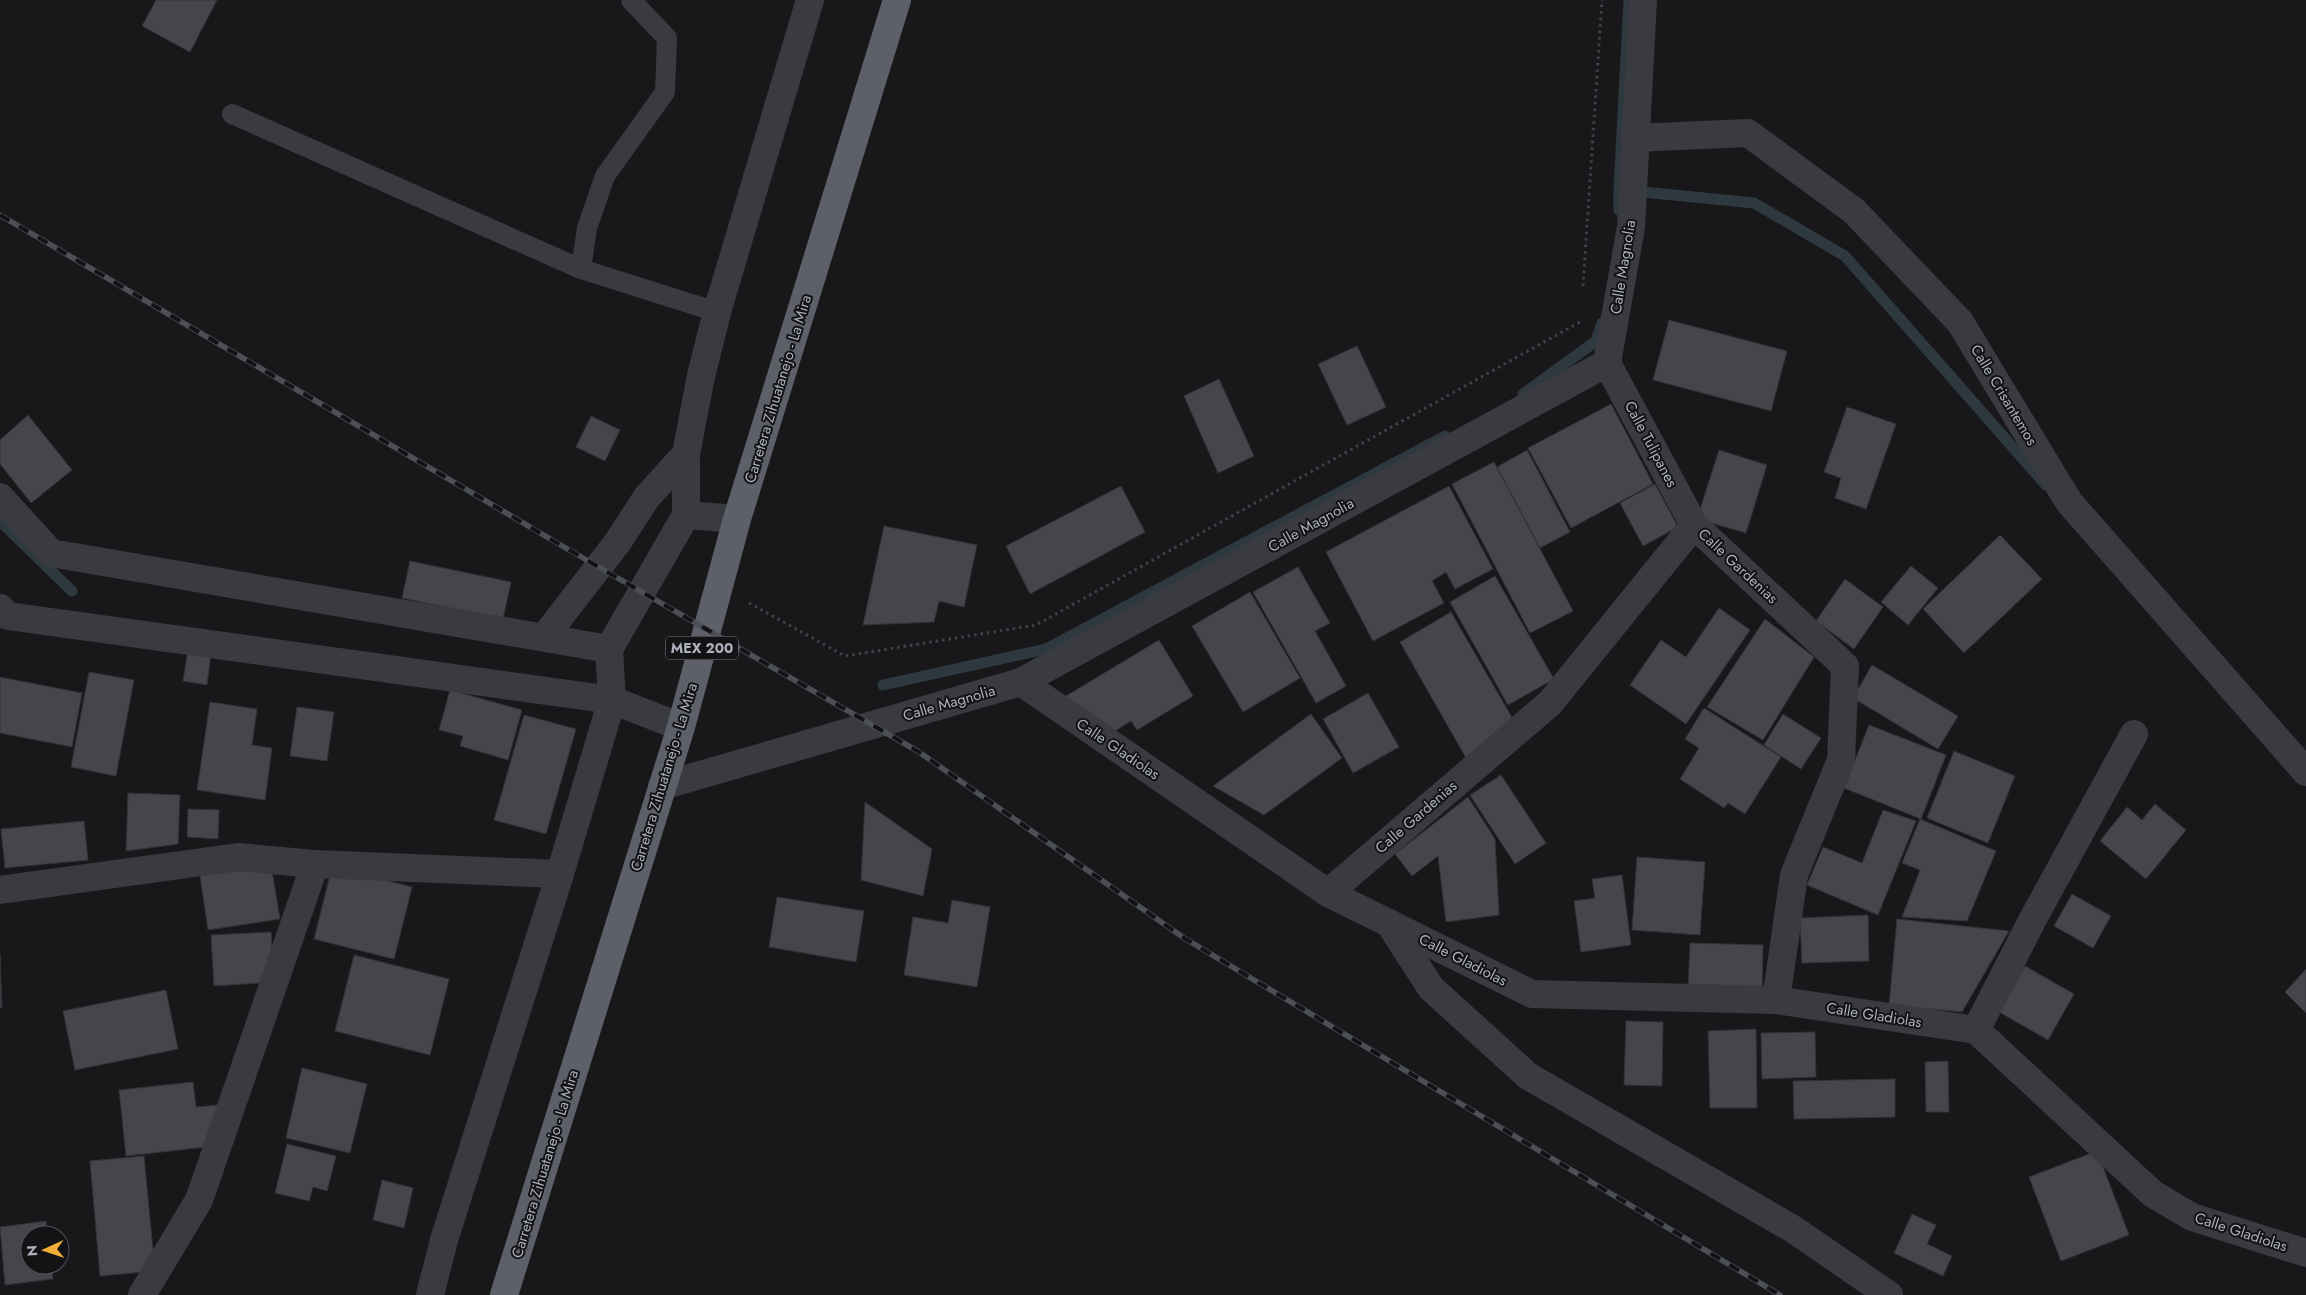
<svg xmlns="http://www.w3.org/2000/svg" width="2306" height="1295" font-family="Jost,sans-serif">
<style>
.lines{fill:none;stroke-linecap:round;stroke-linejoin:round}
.stream{stroke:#2e383f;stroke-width:11}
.building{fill:#45464b;stroke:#323337}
.path{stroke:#3f4247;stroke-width:3;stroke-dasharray:2.5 4;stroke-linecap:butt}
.service{stroke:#393b40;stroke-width:20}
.minor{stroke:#393b40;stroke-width:28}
.trunk{stroke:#5d6068;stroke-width:28}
.rail-casing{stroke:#4c4f55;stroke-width:5.5}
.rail{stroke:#131316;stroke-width:4;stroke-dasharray:11;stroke-linecap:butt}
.labels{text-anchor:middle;stroke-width:4;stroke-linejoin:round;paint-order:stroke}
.shield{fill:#131316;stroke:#7d8189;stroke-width:1}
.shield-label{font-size:14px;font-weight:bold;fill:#abb0ba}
.street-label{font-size:15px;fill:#abb0ba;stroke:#131316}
</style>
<rect width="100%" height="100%" fill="#18181b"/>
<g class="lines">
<g class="stream">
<path d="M1633,191L1754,203L1845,256L2046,485"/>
<path d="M1619,210V190L1629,0"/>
<path d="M1523,394L1596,341L1602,323"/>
<path d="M0,521L72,591"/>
<path d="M883,685L1046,649L1445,436"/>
</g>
</g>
<g class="building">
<path d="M156,0H217L190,52L142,26Z"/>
<path d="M1669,320L1787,351L1771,411L1653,380Z"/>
<path d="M1357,346L1386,407L1347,425L1318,364Z"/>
<path d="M1219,379L1254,456L1218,473L1184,396Z"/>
<path d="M1611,404L1653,484L1571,528L1528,448Z"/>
<path d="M1847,407L1896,424L1866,509L1835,498L1841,478L1824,472Z"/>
<path d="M28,415L72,470L31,503L0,464V440Z"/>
<path d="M591,416L620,430L605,461L576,447Z"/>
<path d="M1527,450L1570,532L1540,548L1497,467Z"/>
<path d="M1719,450L1767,465L1746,533L1697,519Z"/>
<path d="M1494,462L1573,611L1530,633L1452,484Z"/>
<path d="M1655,484L1678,527L1643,546L1620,503Z"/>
<path d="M1121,486L1145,532L1030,594L1006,546Z"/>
<path d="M1449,486L1493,569L1455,589L1446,572L1432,581L1444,603L1373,641L1326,552Z"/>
<path d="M884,526L977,545L964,607L939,601L934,622L863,625Z"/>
<path d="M2000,535L2042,579L1964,653L1923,609Z"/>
<path d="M410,561L511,582L503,619L402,598Z"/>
<path d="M1911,566L1938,588L1908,625L1881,602Z"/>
<path d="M1298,567L1330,623L1315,631L1346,686L1316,703L1253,592Z"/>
<path d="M1495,576L1554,679L1508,705L1450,602Z"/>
<path d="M1845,579L1883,607L1854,649L1816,621Z"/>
<path d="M1250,592L1300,678L1243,712L1192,626Z"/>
<path d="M1719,608L1750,630L1686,724L1630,685L1661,640L1686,657Z"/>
<path d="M1451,612L1518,728L1466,758L1400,642Z"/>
<path d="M1765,619L1814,657L1763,740L1707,707Z"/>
<path d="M1159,640L1193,696L1137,730L1131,721L1110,734L1061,699Z"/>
<path d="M188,650L211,654L207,685L183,681Z"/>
<path d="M1872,665L1958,716L1938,749L1853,698Z"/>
<path d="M89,672L134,680L116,776L71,767Z"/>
<path d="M0,677L82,693L72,747L0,733Z"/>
<path d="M450,690L522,710L508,760L460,746L463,736L439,730Z"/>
<path d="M1368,693L1399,747L1353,773L1323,719Z"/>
<path d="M210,702L257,709L252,745L272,748L265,800L197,790Z"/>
<path d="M297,707L334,712L327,761L290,756Z"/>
<path d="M1704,708L1781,757L1745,814L1728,803L1724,808L1680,779L1699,748L1685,739Z"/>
<path d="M1311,714L1342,758L1264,815L1213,786Z"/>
<path d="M1783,714L1821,738L1801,769L1764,745Z"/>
<path d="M524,715L576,729L546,834L494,820Z"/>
<path d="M1869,725L1946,755L1921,819L1844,788Z"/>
<path d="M1954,751L2015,776L1988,843L1927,818Z"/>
<path d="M1501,775L1546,843L1515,864L1470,795Z"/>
<path d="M128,793L180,795L178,844L126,851Z"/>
<path d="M1468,797L1495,839L1499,915L1446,922L1438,856L1412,876L1395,854Z"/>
<path d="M865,802L932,849L923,896L861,880Z"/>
<path d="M2155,804L2186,830L2146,879L2100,841L2127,807L2142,820Z"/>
<path d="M188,809L219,810L218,839L187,837Z"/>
<path d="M1883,810L1916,821L1878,915L1807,885L1823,847L1862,863Z"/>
<path d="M1920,819L1996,851L1967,921L1902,917L1920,870L1902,863Z"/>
<path d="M84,821L88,860L5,868L1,829Z"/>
<path d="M1637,857L1705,862L1700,935L1632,930Z"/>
<path d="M271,865L280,919L208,930L200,876Z"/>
<path d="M332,867L412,887L394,959L314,939Z"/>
<path d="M1622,875L1631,945L1581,952L1574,901L1595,898L1592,879Z"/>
<path d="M2072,894L2111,916L2093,948L2054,926Z"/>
<path d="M777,897L864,911L856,962L769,947Z"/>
<path d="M952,900L990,907L977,987L904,975L913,917L948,923Z"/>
<path d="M1868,915L1869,961L1802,963L1800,918Z"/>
<path d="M1897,919L2009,931L1962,1012L1889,1005Z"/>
<path d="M271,932L274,982L214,986L211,935Z"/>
<path d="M1690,943L1763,945L1762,995L1688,992Z"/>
<path d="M0,954L2,1008H0Z"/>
<path d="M354,955L449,979L430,1055L335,1031Z"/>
<path d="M2025,966L2074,994L2048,1040L1999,1012Z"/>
<path d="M2306,969V1013L2285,992Z"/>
<path d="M166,990L178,1049L75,1070L63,1011Z"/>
<path d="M1626,1021L1663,1022L1662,1086L1624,1085Z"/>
<path d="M1756,1029L1757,1108H1710L1708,1031Z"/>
<path d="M1815,1032L1816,1077L1762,1079L1761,1033Z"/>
<path d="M1948,1061L1949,1112H1926L1925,1062Z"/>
<path d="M302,1068L367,1084L350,1153L286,1138Z"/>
<path d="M1895,1079V1117L1794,1119L1793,1081Z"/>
<path d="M193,1082L196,1107L231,1104L215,1146L126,1156L119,1090Z"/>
<path d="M287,1144L336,1156L327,1191L313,1187L309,1201L275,1193Z"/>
<path d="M2097,1151L2129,1235L2061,1261L2029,1177Z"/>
<path d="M144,1156L155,1271L100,1276L90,1161Z"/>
<path d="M382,1180L413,1188L404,1228L373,1220Z"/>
<path d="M1912,1214L1936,1225L1927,1244L1952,1256L1943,1276L1894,1253Z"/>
<path d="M46,1221L47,1235H30V1265H51L53,1279L5,1285L0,1227Z"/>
</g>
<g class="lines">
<g class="path">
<path d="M1583,286L1602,0"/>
<path d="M749,603L845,656L1036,625L1580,322"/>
</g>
<g class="service">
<path d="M232,114L581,269L717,312"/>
<path d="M581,269L587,228L605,176L665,92L667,38L631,0"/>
</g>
<g class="minor">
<path d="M1634,138L1748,133L1854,211L1960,322L2069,502L2306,772"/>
<path d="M1607,363L1694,525"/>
<path d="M0,497L51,553L609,649"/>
<path d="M737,519L686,515V454L701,376L717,312L810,0"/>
<path d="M0,608L8,616L612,700L681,727"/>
<path d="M545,636L617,543L647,497L686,454"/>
<path d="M1021,682L1328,893L1532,994L1776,1000L1976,1030L2153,1194L2192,1217L2306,1253"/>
<path d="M662,786L1021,682L1607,363L1631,227L1643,0"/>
<path d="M0,890L238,857L315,864L560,874"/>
<path d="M1328,893L1550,703L1694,525L1845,666L1841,760L1794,875L1776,1000"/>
<path d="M1389,923L1431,988L1528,1076L1793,1229L1889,1295"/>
<path d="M1976,1030L2034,917L2134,734"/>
<path d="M142,1295L199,1200L315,864"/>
<path d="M430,1295L444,1240L560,874L612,700L609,649L686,515"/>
</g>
<path class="trunk" d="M504,1295L681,727L737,519L897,0"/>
<g class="rail-casing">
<path id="rail" d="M0,215L564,547L919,752L1184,938L1780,1295"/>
</g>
<use href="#rail" class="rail"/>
</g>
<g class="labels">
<rect class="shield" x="666" y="636.5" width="72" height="23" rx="4"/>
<g class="shield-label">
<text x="702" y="653">MEX 200</text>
</g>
<g class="street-label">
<text transform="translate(1623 267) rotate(-81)" y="5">Calle Magnolia</text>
<text transform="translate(778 389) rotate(-73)" y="5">Carretera Zihuatanejo - La Mira</text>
<text transform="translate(2004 395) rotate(59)" y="5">Calle Crisantemos</text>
<text transform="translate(1651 444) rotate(62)" y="5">Calle Tulipanes</text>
<text transform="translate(1311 525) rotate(-29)" y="5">Calle Magnolia</text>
<text transform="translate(1738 566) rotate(43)" y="5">Calle Gardenias</text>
<text transform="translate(949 703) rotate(-16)" y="5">Calle Magnolia</text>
<text transform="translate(1118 749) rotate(34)" y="5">Calle Gladiolas</text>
<text transform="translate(664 777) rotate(-73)" y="5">Carretera Zihuatanejo - La Mira</text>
<text transform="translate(1416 817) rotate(-41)" y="5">Calle Gardenias</text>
<text transform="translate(1463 960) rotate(27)" y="5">Calle Gladiolas</text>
<text transform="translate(1874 1015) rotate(9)" y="5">Calle Gladiolas</text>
<text transform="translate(545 1164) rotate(-73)" y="5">Carretera Zihuatanejo - La Mira</text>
<text transform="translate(2241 1232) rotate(18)" y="5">Calle Gladiolas</text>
</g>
</g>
<g transform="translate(45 1250) rotate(267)"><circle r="24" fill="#131316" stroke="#505258"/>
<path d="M0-4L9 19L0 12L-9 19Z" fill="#f3ae38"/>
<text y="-8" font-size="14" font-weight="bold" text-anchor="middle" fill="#abb0ba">N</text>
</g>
</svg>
